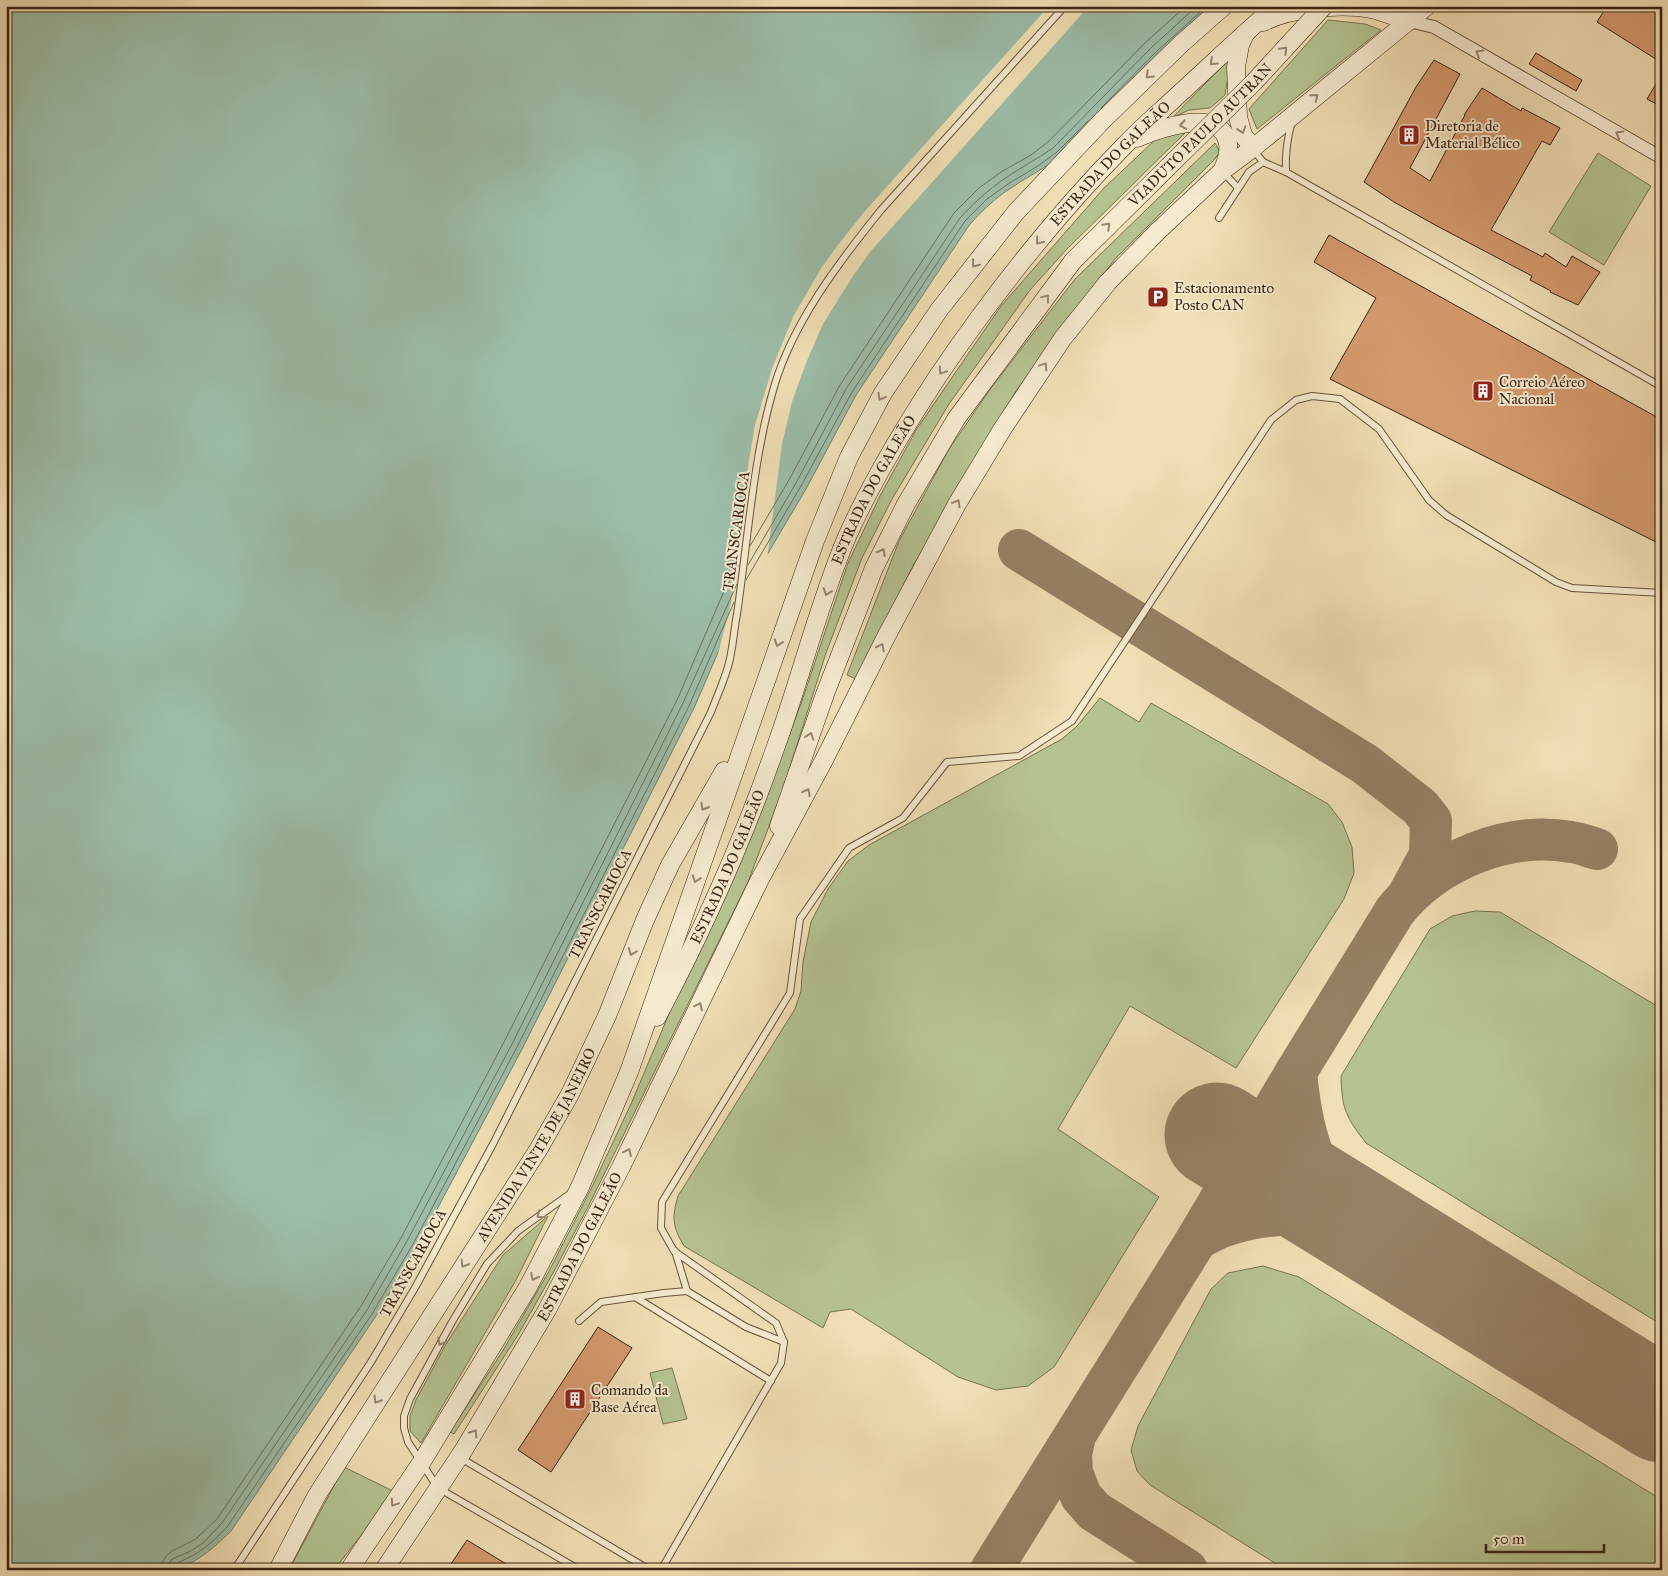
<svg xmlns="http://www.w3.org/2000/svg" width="1668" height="1576" font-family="'IM FELL Great Primer',serif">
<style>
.green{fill:#b5c391;stroke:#787352}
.water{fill:#9cbda8;stroke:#757f6c}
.pier{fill:#f1dfb5}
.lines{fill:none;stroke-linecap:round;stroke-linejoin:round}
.shore{stroke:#6c705d;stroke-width:1}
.taxiway{stroke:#968164;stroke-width:42}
.runway{stroke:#968164;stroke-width:105}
.building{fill:#d49a6e;stroke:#3b2312}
.lane-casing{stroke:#68523b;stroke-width:8}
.street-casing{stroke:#68523b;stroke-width:14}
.secondary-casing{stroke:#3b2312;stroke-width:19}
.lane{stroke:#f6eacf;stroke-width:6}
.street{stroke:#f6eacf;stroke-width:12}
.secondary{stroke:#f6eacf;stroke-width:18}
.secondary-bridge-casing{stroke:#3b2312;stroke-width:19;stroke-linecap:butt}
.secondary-bridge{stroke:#f6eacf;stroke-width:18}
.oneway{stroke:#988670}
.labels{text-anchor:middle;stroke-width:4;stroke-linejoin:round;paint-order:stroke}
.poi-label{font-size:15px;fill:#3b2312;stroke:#f6eacf;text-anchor:start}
.street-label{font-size:15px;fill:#3b2312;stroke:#f6eacf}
</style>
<rect width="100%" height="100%" fill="#f1dfb5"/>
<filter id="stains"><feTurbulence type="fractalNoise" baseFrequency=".004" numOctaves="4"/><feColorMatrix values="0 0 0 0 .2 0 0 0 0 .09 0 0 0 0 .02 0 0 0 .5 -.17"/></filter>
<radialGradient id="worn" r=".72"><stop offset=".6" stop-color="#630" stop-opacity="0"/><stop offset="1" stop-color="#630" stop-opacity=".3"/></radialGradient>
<g class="green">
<path d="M1328,20L1365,24L1381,30L1257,129L1249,109Z"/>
<path d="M1227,61L1230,64L1225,95L1210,108L1189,110L1172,118Z"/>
<path d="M1186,132L1067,249L1030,290L949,404L892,499L862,558L826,653L783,789L748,882L588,1207L553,1273L518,1335L454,1434L450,1432L502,1352L548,1273L590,1191L631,1104L712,912L777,767L802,701L848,563L880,496L916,430L1001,306L1104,188L1157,138Z"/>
<path d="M1215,143L1220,152L1214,160L1115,259L1016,391L914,564L856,679L847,675L899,541L949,449L991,388L1075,279Z"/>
<path d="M1598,153L1651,186L1604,265L1549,232Z"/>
<path d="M1100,698L1139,722L1151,703L1328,804L1342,822L1352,847L1354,873L1344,899L1236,1068L1130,1006L1058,1129L1159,1197L1054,1367L1028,1386L996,1390L958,1377L851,1309L830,1312L823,1328L684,1246C672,1226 672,1217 678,1196L795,1009L801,991L803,962L811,922L828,889L848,861L869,845L1062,739L1077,726Z"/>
<path d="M1475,911L1500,912L1662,1009V1325L1366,1143C1346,1117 1342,1110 1341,1076L1430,929L1452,916Z"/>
<path d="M548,1216L516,1280L421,1443L410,1431V1416L416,1400L446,1344L503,1255Z"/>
<path d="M1263,1266L1299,1277L1662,1500V1570H1286L1150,1485L1137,1471L1131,1450L1138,1426L1211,1289L1228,1273Z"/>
<path d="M672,1368L687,1419L663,1424L650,1373Z"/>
<path d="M344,1467L395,1492L334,1570H289Z"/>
</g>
<path class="water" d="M6,6H1214L1061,156C1045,168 1027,177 1011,188C995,198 982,211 970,224L856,395L806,489L742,597L694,708L521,1051L417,1247L376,1316L231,1531C210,1551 202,1559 175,1570H6Z"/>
<path class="pier" d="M1049,6H1089L870,252L853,276L823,324L806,363L792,402L782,444L767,559L744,598L720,654H718L731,603L749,460L755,425L773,366L794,315L822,267L838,245L865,211Z"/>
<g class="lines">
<g class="shore">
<path d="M1101,108L1156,52L1207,6"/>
<path d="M750,546L789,480L840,385L954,213L979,188L1001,172L1031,155L1048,142L1146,42L1186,6"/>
<path d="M748,565L796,483L846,389L960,218C974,203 988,190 1004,179C1020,168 1037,159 1053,148L1151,48L1197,6"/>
<path d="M746,580L801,486L852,392L965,221L987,199L1008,184L1038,166L1057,152L1088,121"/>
<path d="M161,1570C162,1549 183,1548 197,1538C204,1532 210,1525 217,1519L361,1306L401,1238L504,1042L677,700L725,589L739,565"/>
<path d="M168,1570L169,1564L172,1559L191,1551L204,1542L222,1523L367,1310L407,1241L511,1046L683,703L737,584"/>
<path d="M175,1570L177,1563C200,1553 210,1545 227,1527L372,1314L413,1244L516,1049L689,706L734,602"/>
</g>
<g class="taxiway">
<path d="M1019,550L1365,764L1420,807L1431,821L1430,855L1409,894"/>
<path d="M1296,1072C1301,1127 1312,1176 1353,1215C1363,1225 1376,1232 1388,1240"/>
<path d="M1197,1239C1205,1235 1213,1230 1221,1227C1268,1210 1325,1210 1369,1231"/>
<path d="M1075,1436L1071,1454L1072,1473L1081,1496L1094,1511L1187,1570"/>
<path d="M991,1570L1197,1239L1296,1072L1395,911C1436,860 1507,831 1571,842C1580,843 1589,847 1597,849"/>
</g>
<path class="runway" d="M1217,1135L1662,1410"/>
</g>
<g class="building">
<path d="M1607,6H1662V63L1597,22Z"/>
<path d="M1536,53L1582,80L1576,91L1529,64Z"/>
<path d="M1434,60L1460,74L1410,168L1430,181L1465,115H1464L1482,88L1521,111L1522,108L1560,128L1550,145L1542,141L1491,230L1543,257L1545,253L1566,267L1572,256L1600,272L1578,305L1550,292L1551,291L1530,280L1532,276L1437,226L1394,202L1364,182L1416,87Z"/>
<path d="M1662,74V107L1647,99Z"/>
<path d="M1329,235L1662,420V545L1330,379L1376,298L1314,262Z"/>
<path d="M598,1327L632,1348L551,1472L518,1450Z"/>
<path d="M467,1540L498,1559L516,1570H447Z"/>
</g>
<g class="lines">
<g class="lane-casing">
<g id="lane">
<path d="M1253,149L1263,162L1286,172L1662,387"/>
<path d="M1286,172C1285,154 1287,139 1292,121"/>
<path d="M1224,173L1238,188"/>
<path d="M1219,218L1249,172L1263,162"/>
<path d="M571,1193L518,1231L487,1264L452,1322L410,1399L404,1416V1428L408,1442L438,1488L580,1570"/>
<path d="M675,1251L687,1291"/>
<path d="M635,1297L771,1381"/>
<path d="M579,1321L601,1302L664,1293L687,1291L746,1327L784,1342"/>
<path d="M459,1457L650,1570"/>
<path d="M234,1570L371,1362L416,1286L493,1144L711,712C717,696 725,679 729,663C733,647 734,630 737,614C748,540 753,458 774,387C793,322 839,262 881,210L1065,6"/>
<path d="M661,1570L781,1363L784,1342L776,1323L674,1251L661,1228L662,1202L790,993L800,919L849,848L903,818L947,762L1019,756L1072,721L1271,420L1296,400L1312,396L1340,399L1379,429L1429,500L1446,515L1556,582L1572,588L1662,593"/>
</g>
</g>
<g class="street-casing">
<path id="street" d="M1409,21L1434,27L1662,158"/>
</g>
<g class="secondary-casing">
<g id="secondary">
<path d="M1263,22C1290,8 1341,3 1371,9C1384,12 1396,17 1409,21"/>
<path d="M1245,34L1240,45L1236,67L1238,117L1243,135L1253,148"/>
<path d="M1137,138C1158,129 1213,109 1226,137C1231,148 1227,161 1222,171"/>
<path d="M779,826L825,694L874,568L906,504L956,419L1073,261"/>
<path id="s1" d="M657,1017C703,930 744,838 776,746C801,677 818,606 846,539C871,482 904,428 938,376C993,295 1056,215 1124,146C1141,128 1160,112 1177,96C1210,66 1242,35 1276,6"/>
<path id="s2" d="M278,1570L317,1495L538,1150L570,1094L607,1016L645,920L670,865L724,771"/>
<path d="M349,1570L421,1463L528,1287L580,1187L629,1072L815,541L849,457L883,393L939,310L1016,212L1102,121L1181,44L1224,6"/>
<path id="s3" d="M384,1570L463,1451L547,1310L621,1167L759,881L824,760L887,635L957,504L1003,428L1063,338L1108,282L1158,231L1222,171L1253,148L1427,6"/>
</g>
</g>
<use href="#lane" class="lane"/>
<use href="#street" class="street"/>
<use href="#secondary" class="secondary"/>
<g class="secondary-bridge-casing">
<g id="secondary-bridge">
<path id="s4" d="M1073,261L1254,82L1324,6"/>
</g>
</g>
<use href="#secondary-bridge" class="secondary-bridge"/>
</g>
<defs><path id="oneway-chevron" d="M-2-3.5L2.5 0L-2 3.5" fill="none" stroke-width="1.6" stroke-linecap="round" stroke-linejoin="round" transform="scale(1.25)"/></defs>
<g class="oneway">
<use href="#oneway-chevron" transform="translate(1284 50) rotate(-46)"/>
<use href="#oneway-chevron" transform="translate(1479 53) rotate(-150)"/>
<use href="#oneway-chevron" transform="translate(1213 62) rotate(137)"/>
<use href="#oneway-chevron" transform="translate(1149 75) rotate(136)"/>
<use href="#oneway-chevron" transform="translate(1315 97) rotate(-39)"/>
<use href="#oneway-chevron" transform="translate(1183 125) rotate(170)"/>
<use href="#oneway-chevron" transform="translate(1242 130) rotate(71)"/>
<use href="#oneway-chevron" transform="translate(1619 134) rotate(-150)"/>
<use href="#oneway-chevron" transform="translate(1107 226) rotate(-45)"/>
<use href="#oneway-chevron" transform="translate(1039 241) rotate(129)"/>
<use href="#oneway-chevron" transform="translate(975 264) rotate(128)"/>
<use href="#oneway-chevron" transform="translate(1046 298) rotate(-53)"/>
<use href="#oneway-chevron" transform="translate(1044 366) rotate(-56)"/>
<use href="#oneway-chevron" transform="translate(942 371) rotate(124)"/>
<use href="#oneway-chevron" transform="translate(881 397) rotate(119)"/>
<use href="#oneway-chevron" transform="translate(957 503) rotate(-60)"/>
<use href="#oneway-chevron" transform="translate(882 552) rotate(-63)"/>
<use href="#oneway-chevron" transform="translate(827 592) rotate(110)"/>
<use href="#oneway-chevron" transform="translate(778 643) rotate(110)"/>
<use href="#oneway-chevron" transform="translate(881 647) rotate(-63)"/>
<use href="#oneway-chevron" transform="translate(810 736) rotate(-71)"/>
<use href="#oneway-chevron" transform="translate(807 792) rotate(-62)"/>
<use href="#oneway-chevron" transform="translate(704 807) rotate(120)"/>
<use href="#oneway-chevron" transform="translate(696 879) rotate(109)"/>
<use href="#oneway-chevron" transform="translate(632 952) rotate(111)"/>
<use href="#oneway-chevron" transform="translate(699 1006) rotate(-64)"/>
<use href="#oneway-chevron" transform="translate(628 1152) rotate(-64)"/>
<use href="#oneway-chevron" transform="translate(540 1215) rotate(145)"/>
<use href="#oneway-chevron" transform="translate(464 1264) rotate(122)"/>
<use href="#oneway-chevron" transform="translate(534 1277) rotate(117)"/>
<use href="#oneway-chevron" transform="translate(441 1342) rotate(119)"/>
<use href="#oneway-chevron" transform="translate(377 1400) rotate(122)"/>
<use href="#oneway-chevron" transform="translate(474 1433) rotate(-58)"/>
<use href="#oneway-chevron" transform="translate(394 1503) rotate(124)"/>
</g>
<defs>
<g id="building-square" transform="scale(1.125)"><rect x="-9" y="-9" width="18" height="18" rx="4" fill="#8f2418" stroke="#f6eacf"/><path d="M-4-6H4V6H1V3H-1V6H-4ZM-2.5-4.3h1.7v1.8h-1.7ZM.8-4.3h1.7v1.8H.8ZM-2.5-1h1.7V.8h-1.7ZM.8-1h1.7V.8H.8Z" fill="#fff"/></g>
<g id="parking-square" transform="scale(1.125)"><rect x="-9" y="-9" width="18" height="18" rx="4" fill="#8f2418" stroke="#f6eacf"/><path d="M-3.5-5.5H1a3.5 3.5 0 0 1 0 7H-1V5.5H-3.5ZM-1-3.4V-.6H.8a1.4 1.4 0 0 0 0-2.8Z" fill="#fff"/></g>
</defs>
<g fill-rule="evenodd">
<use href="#building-square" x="1409" y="135"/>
<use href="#parking-square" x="1158" y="297"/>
<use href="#building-square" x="1483" y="391"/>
<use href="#building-square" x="575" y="1399"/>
</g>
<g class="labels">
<g class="poi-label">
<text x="1425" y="131">Diretoria de<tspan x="1425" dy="17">Material Bélico</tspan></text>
<text x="1174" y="293">Estacionamento<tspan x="1174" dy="17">Posto CAN</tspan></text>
<text x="1499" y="387">Correio Aéreo<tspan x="1499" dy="17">Nacional</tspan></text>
<text x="591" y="1395">Comando da<tspan x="591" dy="17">Base Aérea</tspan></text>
</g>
<g class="street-label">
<text dy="5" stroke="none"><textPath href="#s4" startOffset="179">VIADUTO PAULO AUTRAN</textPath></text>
<text dy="5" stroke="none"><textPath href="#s1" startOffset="976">ESTRADA DO GALEÃO</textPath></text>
<text dy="5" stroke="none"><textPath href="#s1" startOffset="571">ESTRADA DO GALEÃO</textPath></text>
<text transform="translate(736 531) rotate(-82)" y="5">TRANSCARIOCA</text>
<text dy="5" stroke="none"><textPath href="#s1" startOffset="166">ESTRADA DO GALEÃO</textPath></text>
<text transform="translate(600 904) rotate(-63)" y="5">TRANSCARIOCA</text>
<text dy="5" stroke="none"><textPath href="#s2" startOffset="498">AVENIDA VINTE DE JANEIRO</textPath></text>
<text dy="5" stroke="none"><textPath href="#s3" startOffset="378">ESTRADA DO GALEÃO</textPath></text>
<text transform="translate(413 1263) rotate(-61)" y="5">TRANSCARIOCA</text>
</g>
</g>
<rect width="1668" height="1576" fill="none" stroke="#f1dfb5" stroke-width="25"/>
<rect x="8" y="8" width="1653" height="1561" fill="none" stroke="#3b2312" stroke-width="2.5"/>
<rect x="12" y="12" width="1643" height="1551" fill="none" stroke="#3b2312"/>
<path d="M1486 1544v8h118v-8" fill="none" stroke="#3b2312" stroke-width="2.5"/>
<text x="1493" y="1544" font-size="15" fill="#3b2312" stroke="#f6eacf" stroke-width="4" paint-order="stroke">50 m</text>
<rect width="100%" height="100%" filter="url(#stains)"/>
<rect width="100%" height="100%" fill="url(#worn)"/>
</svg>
